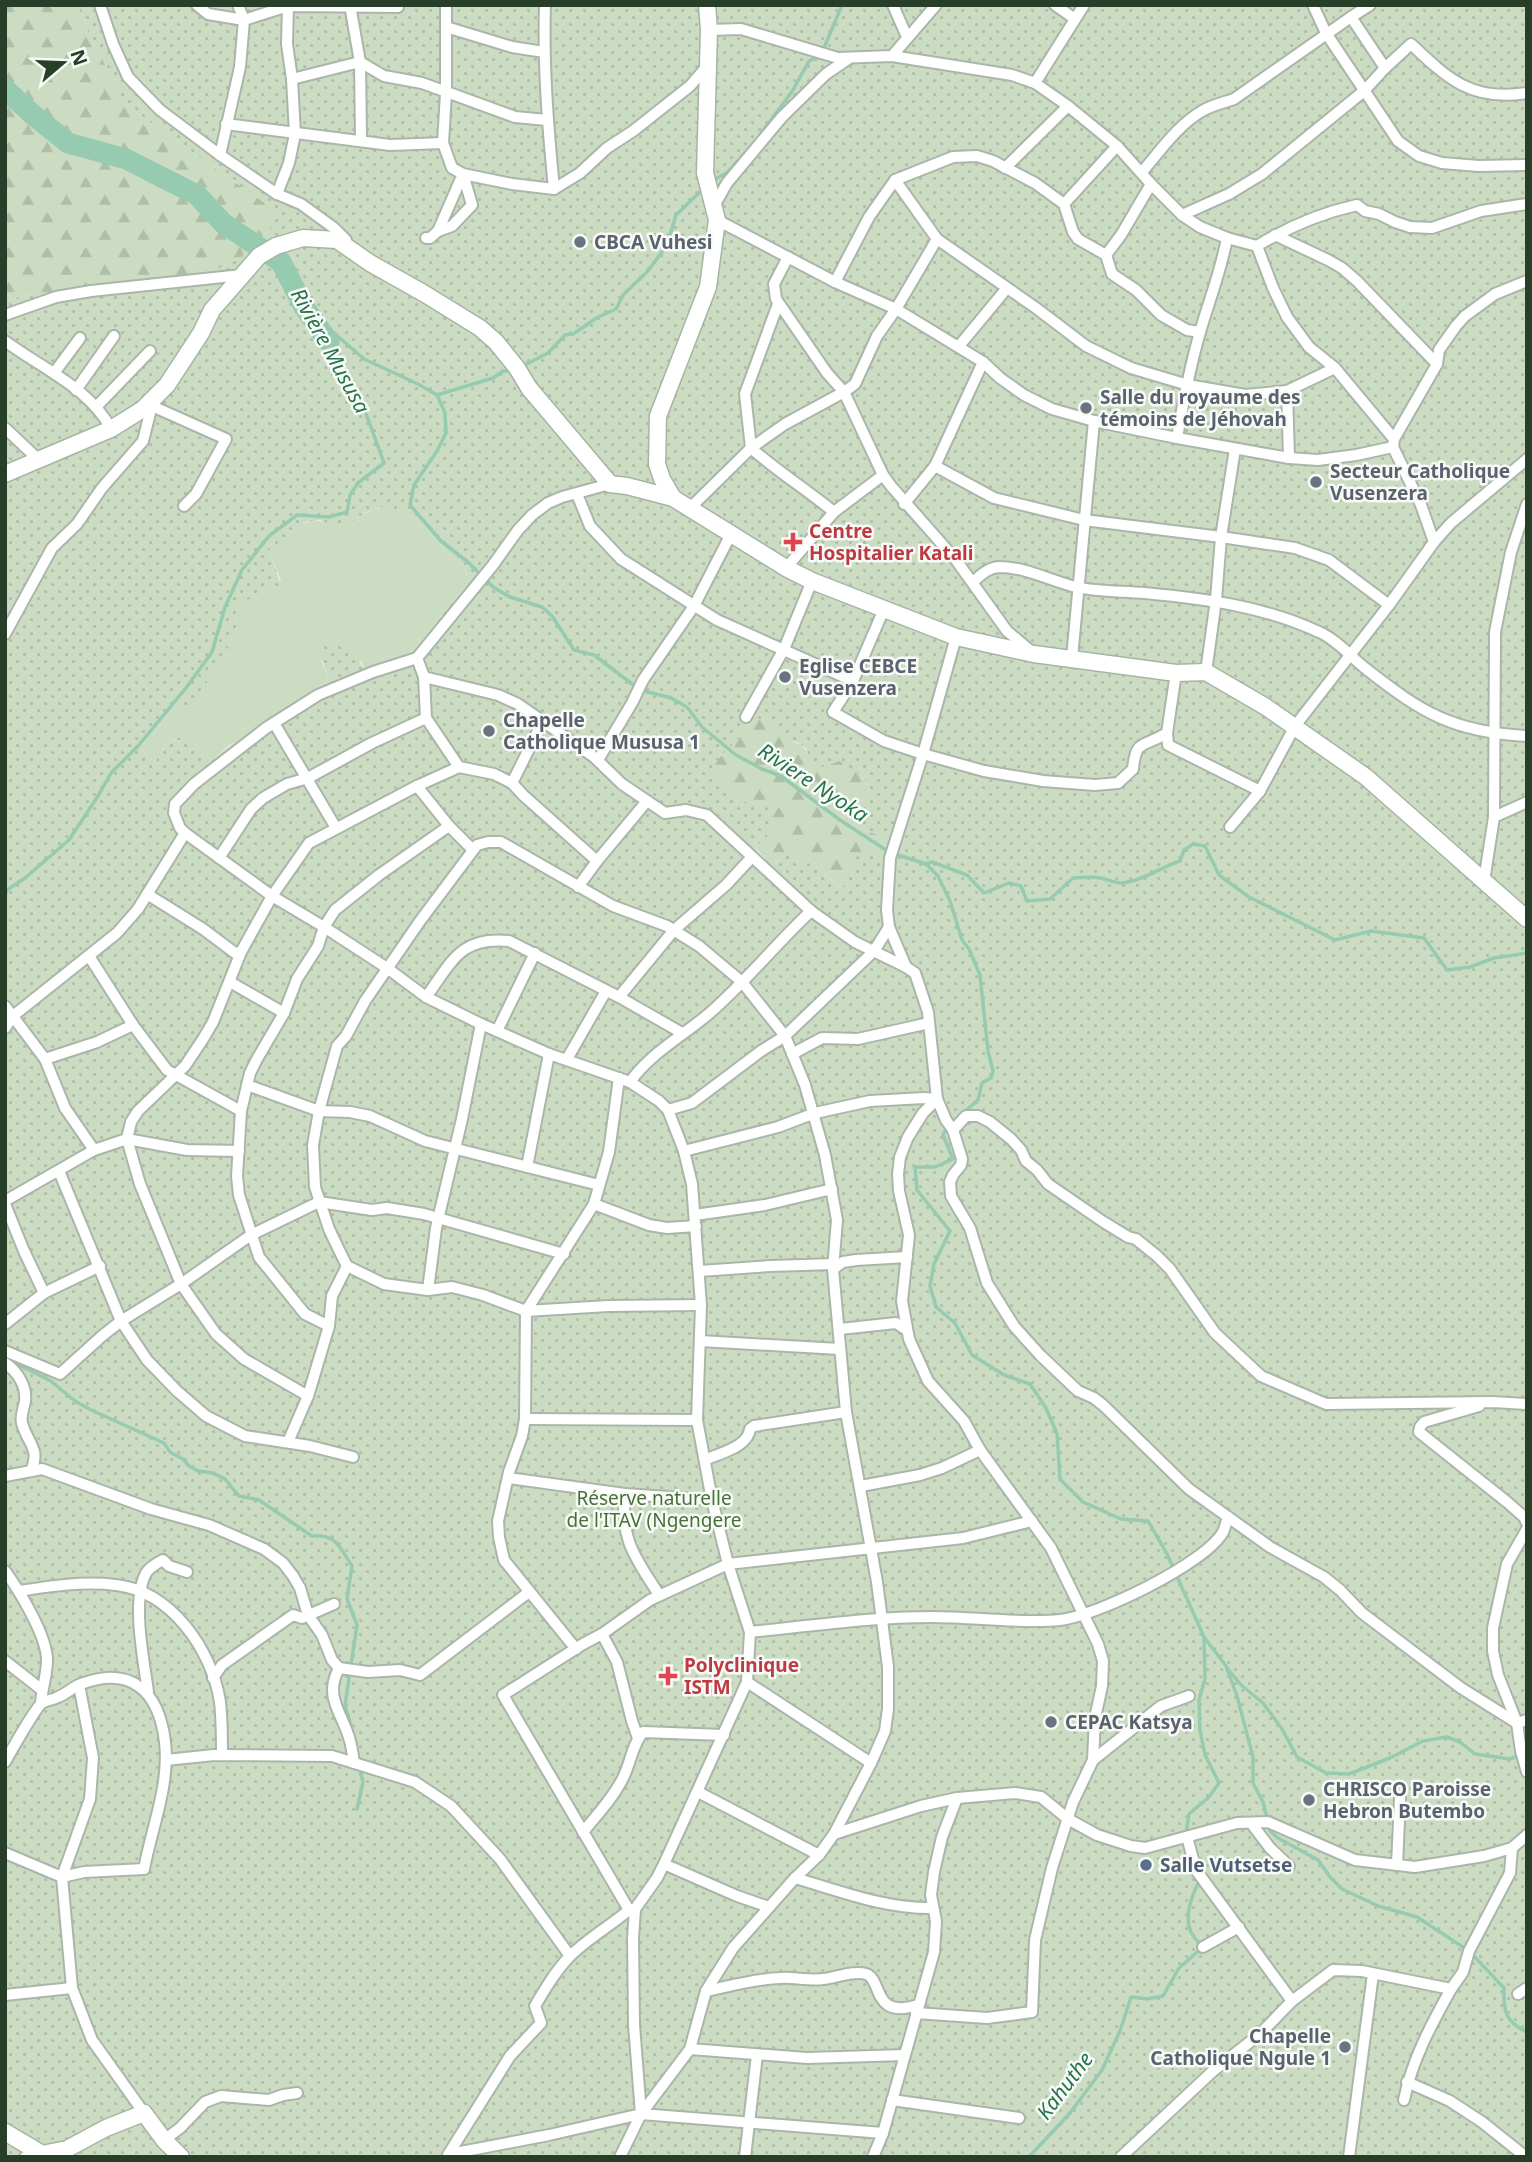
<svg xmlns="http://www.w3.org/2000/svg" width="1532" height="2162" font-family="'Noto Sans',sans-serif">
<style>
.grass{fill:#ccdcc2}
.forest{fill:url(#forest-firs)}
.park{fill:url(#park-dots);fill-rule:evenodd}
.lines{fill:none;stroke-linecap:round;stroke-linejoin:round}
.stream{stroke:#96cbb1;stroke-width:3.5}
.river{stroke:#96cbb1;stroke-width:21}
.street-casing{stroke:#aab6aa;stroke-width:14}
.secondary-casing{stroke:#a4b5a4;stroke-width:19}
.street{stroke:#fff;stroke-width:10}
.secondary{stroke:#fff;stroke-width:16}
.worship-dot{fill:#6b7280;stroke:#f7faf7;stroke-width:2.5}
.health-dot{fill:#e0444e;stroke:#f7faf7;stroke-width:2.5}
.service-dot{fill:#5c6f8a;stroke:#f7faf7;stroke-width:2.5}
.labels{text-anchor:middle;stroke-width:5;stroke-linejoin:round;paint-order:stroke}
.worship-label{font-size:19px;font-weight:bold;fill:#5b616d;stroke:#f7faf7;text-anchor:start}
.health-label{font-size:19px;font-weight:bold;fill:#be3a42;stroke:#f7faf7;text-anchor:start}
.park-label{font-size:19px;fill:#467036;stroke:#f7faf7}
.service-label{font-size:19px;font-weight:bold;fill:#4e5e75;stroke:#f7faf7;text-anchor:start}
.water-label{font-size:21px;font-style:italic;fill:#28734f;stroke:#f7faf7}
</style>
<defs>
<pattern id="forest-firs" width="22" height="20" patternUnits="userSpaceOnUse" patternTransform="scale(1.75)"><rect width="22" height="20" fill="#ccdcc2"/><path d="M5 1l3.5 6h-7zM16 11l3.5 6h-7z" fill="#afbea7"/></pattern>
<pattern id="park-dots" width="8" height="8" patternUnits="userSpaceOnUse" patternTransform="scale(1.75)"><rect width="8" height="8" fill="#ccdcc2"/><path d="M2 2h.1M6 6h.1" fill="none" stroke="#afbea7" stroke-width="1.8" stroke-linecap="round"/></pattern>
</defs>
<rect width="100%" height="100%" fill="#e7eee7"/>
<path class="grass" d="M381,507L403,510L424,527L447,553L465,568L468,580L465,586L424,638L410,652L365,670L361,661H321L328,676L327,681L257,731L229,745L213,760L207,758L196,745L174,739L163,749L156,761L149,759L140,747L154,734L169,712L219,667L235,632L237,624L236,612L240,603L281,581L269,550C293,533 304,511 334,526Z"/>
<g class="forest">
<path d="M5,5H78L89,34L127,106L272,208L269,231L239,258L207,275L24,296L5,301Z"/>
<path d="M766,718C772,723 774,731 780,736C794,747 800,736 811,759C820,759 832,758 840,761C855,767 871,780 869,796L854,814L864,830L884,837L887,843L879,859L861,853L855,869L844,886L838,887C824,867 800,865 778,860L775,865L769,863L755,847L764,839L771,813C763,801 752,802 738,802C730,796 713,787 713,775C712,759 729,750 737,740C742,734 745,728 751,723C756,719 761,719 766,718Z"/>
</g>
<path class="park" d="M78,5H1527V2157H5V301L24,296L207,275L239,258L269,231L272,208L127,106L89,34ZM381,507L403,510L424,527L447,553L465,568L468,580L465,586L424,638L410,652L365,670C353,653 349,638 323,647L320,654L328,676L327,681L307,697L284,709L257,731L237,740L213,760L207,758L196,745L181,737C169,740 162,750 156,761L149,759L140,747L154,734L169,712L175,708L182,711L187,707L219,667L235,632L237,624L236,612L240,603L281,585L269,550L305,522L320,520L334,526L341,525L355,520L364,513ZM766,718L780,737L787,741L797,742L806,748L810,759L823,767L840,761C853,770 871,777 869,795L854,814V821L864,830L884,837L887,843L879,858L861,853L854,859L855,869L844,886L838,887C830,876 797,852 784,855L775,864C768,864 757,854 755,847C760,842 767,838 771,831C774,826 774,821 772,815C766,800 751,802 738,802C730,796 713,787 713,775C712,759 729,750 737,740C742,734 745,728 751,723C756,719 761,719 766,718Z"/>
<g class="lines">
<g class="stream">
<path d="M760,135L793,90L809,61L821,55L842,5"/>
<path d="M712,181L728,172L753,144"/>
<path d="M304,307L364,359L418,384L437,395L445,413L446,433L437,451L414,485L410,505L441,541L469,563L493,587L510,597L542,607L552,616L574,650L594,655L640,690L671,698L687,707L702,727L736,755L762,769L781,776L840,820L889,852L926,864L938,876L950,901L962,940L969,949L980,975L988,1051L993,1071L991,1078L982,1083L978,1100L947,1127L943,1135L953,1159L935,1167H915L917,1190L950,1231L934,1264L930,1286L936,1307L955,1323L972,1355L1004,1375L1030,1384L1046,1408L1057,1434L1060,1479L1083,1502L1121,1519L1148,1521L1167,1554L1204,1637L1226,1666L1237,1696L1253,1757V1783L1263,1802L1267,1818"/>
<path d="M521,367L548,353L565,335L573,334L598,317L616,309L623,295L647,272L667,245L676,215L704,188"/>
<path d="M437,395L493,378L503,371H511"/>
<path d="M926,864L932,862L967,875L984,893L1009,883L1021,886L1027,901L1050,899L1073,878C1081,878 1092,876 1101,878C1111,880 1117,885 1128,882C1147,878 1162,867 1180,861L1184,850L1193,844L1205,846L1219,875L1249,897L1335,940L1371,931L1424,938L1447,970L1470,967L1494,958L1527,953"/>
<path d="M5,895L7,890L25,878L69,840L98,796L111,773L138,746L186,688L212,652L225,607L242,570L269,536L297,515L329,517L347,512L350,495L358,483L384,463L360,397L329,342"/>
<path d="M7,1359L51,1381L75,1401L91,1410L164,1443L170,1452L183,1459L189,1466L198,1471L213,1473L225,1479L239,1496L259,1500L312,1536C337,1534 339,1547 352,1566L347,1599L357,1625L345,1705L356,1744"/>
<path d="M1227,1668L1241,1685L1263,1703L1282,1729L1297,1757L1326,1773L1349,1774L1390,1758L1423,1741L1447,1737L1460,1742L1475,1754L1510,1759L1521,1755"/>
<path d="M357,1809L363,1782L360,1769"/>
<path d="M1269,1826L1270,1831L1278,1838L1318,1860L1330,1877L1342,1889L1378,1906L1417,1917L1469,1951L1504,1988C1503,2010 1505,2022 1527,2032"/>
<path d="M1186,1834L1189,1814L1208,1798L1219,1783L1205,1755L1200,1730L1199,1700L1205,1679L1204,1639"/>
<path d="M1029,2157L1070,2113L1102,2070L1120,2031L1131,1997L1147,1999L1163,1996L1179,1968L1203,1947C1199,1943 1194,1938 1192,1934C1183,1918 1192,1894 1200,1880"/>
</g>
<path class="river" d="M5,89L32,114L68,143L126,159L197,195L223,223L281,262L304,307L329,342"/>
<g class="street-casing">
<g id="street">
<path d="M100,5L113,44L128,77L160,110L220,155L277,194L301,204L334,228L346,240"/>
<path d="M197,5L208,14L244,20L288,6L398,7"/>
<path d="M350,5L360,62L361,140"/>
<path d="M545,5C543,67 548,127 554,189"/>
<path d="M893,5L907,37"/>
<path d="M1055,5L1075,19"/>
<path d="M1313,5L1326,33L1398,141L1419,156L1442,163L1479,166L1527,165"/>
<path d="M1370,5L1351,17L1385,68L1411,44C1448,79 1472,102 1527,93"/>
<path d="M446,27L512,47L544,52"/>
<path d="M709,30L741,29L838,58L892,56L1012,75L1035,83L1068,106L1117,146L1151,184L1182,215L1200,227L1227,238L1257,246C1288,227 1321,213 1357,205L1365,211L1379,214L1395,222L1410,227L1432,228L1481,211L1527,204"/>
<path d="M892,56L936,5"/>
<path d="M292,79L360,62L384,76L422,83L515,117L547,120"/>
<path d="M1035,83L1084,5"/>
<path d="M226,124L390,145L443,143"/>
<path d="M220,155L240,67L244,20L238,5"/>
<path d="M1005,168L1068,106"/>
<path d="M1142,172C1160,151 1178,125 1202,111C1212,105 1223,103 1234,99L1351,17"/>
<path d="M895,180L937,239L1036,308L1086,346L1131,368L1188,385L1245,395L1287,391L1335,368"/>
<path d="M277,194L289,163L295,134L292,79L287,44L288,5"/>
<path d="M1064,204L1117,146"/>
<path d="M714,206L727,183L782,117L826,74L848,59"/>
<path d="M1182,215L1229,194L1262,174L1364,91L1385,68"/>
<path d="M717,220L835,282L896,309L983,362L1000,378L1024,395L1052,409L1094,421L1177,438L1289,458L1318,460L1356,455L1393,447"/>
<path d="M438,231L452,226L472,205L463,174L512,184L554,189L580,173L607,148L633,131L690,86L708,65"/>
<path d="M1275,235L1328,260L1342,268L1357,281L1437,364"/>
<path d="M426,238H430L438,231L463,174L452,168L443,143L446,93V5"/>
<path d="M937,239L896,309L877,336L855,384L844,392L883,475L891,486L956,560L1007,631L1032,652"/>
<path d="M1257,246L1273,288L1287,317L1309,347L1335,368L1394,439"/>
<path d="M1106,255L1121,235L1151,184"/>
<path d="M835,282L869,217L895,180L953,157L977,156L993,161L1035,183L1064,204L1073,232L1078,239L1106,255L1112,274L1136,290L1161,315L1187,330L1200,332"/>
<path d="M778,304L745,394L751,448C777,471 807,490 834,512"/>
<path d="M5,315L56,297L91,291L242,275"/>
<path d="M5,341C41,368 90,388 111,429"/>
<path d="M959,346L1007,288"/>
<path d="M54,373L80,338"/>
<path d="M76,390L114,336"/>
<path d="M1287,391L1289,458"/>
<path d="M152,406L226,439L196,494L184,506"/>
<path d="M96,407L150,351"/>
<path d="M5,428L40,461"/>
<path d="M1177,438C1183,403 1190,367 1200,332C1209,301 1221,271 1227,238"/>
<path d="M935,466L994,498L1084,520L1221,537L1295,548L1329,560L1389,605"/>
<path d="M610,484L562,497L548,503L532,515L518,530L493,565L417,658L373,672L318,695L266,728L194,784L175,804L174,813L180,828L185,833L272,896L324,927L387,968L426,997L481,1024L549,1054L630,1082L659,1101L668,1110L684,1151L692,1184L701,1305L697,1420L712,1500L728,1564L750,1632L747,1682L664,1864L657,1878L635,1909L633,1938L634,2025L641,2114"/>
<path d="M577,494L590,526L621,559L717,620L853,681"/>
<path d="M904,504L935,466L983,362"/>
<path d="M690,508L751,448L785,424L844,392L827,373L776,299L774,284L788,257"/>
<path d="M1434,542L1421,505L1393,447L1394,439L1437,364L1439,350L1456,326L1465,316L1495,294L1527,281"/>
<path d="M786,568L834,512L883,475"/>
<path d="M973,582C981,575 987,568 999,567C1026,567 1051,581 1076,587C1098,592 1122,591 1145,593C1206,599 1263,606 1319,632C1336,639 1351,657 1365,668C1422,713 1453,732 1527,736"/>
<path d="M884,609L853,681L833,712L884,741L923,754L984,771L1043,781L1095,785L1118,783L1133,769C1136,738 1143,748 1167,733L1176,673"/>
<path d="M5,634L52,548L77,524L102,488L143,441L153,401"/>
<path d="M956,637L923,754L890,858L887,910L889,927L906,967L915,973L928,1012L937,1099L946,1120L953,1130L962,1159L961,1165L953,1175L950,1182L951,1196L970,1228L987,1283L1014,1326L1040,1355L1078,1391L1094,1398L1104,1406L1189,1489L1270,1547L1324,1577L1340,1590L1362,1613L1461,1688L1517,1723"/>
<path d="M417,658L424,677L426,718L459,767"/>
<path d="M1072,658L1094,421"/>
<path d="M1206,672L1216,600L1221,537L1235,449"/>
<path d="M424,677L498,695L518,704L594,757L622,784L665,813L686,810L707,815L811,911L855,942L906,967"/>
<path d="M746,717L784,649L812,581"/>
<path d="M274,723L336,828"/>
<path d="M1167,733L1168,745L1260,791"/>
<path d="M598,760L632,703L643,680L694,606L731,534"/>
<path d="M512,783L543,721"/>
<path d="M417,786L449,826L472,849"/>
<path d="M1494,817L1527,802"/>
<path d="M1230,827L1260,791L1295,726L1389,605L1434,542L1451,523L1527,459"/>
<path d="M219,858L251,809L263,798L287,784L308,778L372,743L426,718"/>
<path d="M1484,881L1494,817L1495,632L1511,552L1527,504"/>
<path d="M578,887L597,861"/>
<path d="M147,894L203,929L235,953L241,952"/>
<path d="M89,956L133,1025L167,1070L241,1111"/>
<path d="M230,982L284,1013"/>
<path d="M426,997C452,962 460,936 509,941L619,997L682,1033"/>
<path d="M619,997L674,930L726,885L752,857"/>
<path d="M5,1006L45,1059L65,1108L94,1150"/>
<path d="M5,1028L13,1016L117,933L138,909L185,833"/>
<path d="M497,1031L535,953"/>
<path d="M792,1054L822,1038L858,1039L929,1023"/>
<path d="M45,1059L97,1042L133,1025"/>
<path d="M567,1059L606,991"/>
<path d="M630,1082C651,1052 685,1035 712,1011C747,980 777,943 811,911"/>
<path d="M247,1085L319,1111L350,1112L370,1116L425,1141L599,1185"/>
<path d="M668,1110L692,1103L761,1051L785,1036L874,951L889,927"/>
<path d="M953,1130L966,1116H978L990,1122L1011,1139L1021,1150L1026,1161L1037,1170L1048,1184L1102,1221L1128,1237L1136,1239L1157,1256L1170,1269L1215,1333L1261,1376L1326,1404L1493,1402L1527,1404"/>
<path d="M684,1151L778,1127L815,1113L870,1101L924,1098L937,1099"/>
<path d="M527,1167L549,1054"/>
<path d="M59,1171L121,1321L147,1360L177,1391L206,1416L245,1436L310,1446L353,1457"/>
<path d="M5,1201L94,1150L127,1139L187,1150L239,1151"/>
<path d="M5,1204L24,1251L44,1293"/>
<path d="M594,1204L649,1225L667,1228L696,1226"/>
<path d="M695,1215L765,1205L832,1189"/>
<path d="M833,1269L843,1262L856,1260L907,1257"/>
<path d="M700,1271L770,1266L834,1264"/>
<path d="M428,1290L436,1228L462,1119L481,1024"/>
<path d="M701,1305L608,1306L526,1311L483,1295L452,1287L428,1290L384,1284L347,1266L339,1250L329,1229L315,1187L313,1145L319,1111L337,1046L346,1036L365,1001L420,921L477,845L488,842H501L613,906L667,926L699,946L742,982L785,1036L805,1085L825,1155L837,1220L833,1269L846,1412L877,1582L888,1667V1709L885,1731L871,1763L834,1834"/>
<path d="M5,1324L44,1293L100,1266"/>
<path d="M329,1326L305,1314L259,1257L239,1195L237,1176L241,1111L250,1073L257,1059L284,1013L297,979L318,946L324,927L335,910L379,875L449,826"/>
<path d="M840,1329L896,1323L907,1330"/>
<path d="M700,1341L839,1349"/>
<path d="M5,1351L60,1374L102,1336L121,1321L181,1284L251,1235L319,1202L372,1210L387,1208L424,1214L564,1254"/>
<path d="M5,1363C17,1371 27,1386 25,1401C24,1408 20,1416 22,1423C27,1443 41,1448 31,1471"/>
<path d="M308,1396L244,1359L216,1334L181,1284L140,1184L127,1139L131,1122L138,1111L185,1066L203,1039L213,1022L241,952L272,896L309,843L417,786L459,767L494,774L512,783L523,795L597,861L647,801"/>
<path d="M1479,1406L1424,1422L1420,1427L1419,1432L1507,1502L1524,1517L1527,1523"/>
<path d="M525,1419L697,1420"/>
<path d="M288,1442L308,1396L329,1326L332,1296L347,1266"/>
<path d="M705,1460C720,1453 748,1447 750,1429L754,1426L846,1412"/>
<path d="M5,1476L42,1469L151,1509L209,1525L264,1549L283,1563L293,1576L300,1588L308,1615L322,1635L332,1660L339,1668L368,1672L400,1670L420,1675L529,1592"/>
<path d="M508,1478L625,1494L712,1500"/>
<path d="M861,1486L920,1475L942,1468L980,1450"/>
<path d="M625,1494C620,1541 636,1558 659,1595"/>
<path d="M5,1571C19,1590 47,1636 47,1660C47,1674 42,1688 41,1703"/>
<path d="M19,1591C51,1586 83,1581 116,1585C171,1591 212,1650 220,1702C222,1720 222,1738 222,1755"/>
<path d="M750,1632C810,1626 871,1617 932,1617C974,1617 1019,1624 1060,1620C1096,1616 1205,1564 1223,1532C1225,1528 1226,1522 1228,1517"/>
<path d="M602,1634L617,1662L632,1721L638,1738"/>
<path d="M576,1649L504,1560L499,1537L498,1521L509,1472L522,1436L525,1419L526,1311L594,1204L609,1152L619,1078"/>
<path d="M5,1661L42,1690"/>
<path d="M339,1668C323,1698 343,1713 350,1741C352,1748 353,1756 354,1763"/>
<path d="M213,1678L222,1665L293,1615L302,1618L334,1604"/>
<path d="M747,1682L871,1763"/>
<path d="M79,1685L93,1758L90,1799L62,1877L72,1988L92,2040L144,2113"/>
<path d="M148,1692C144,1661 131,1601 146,1573C150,1567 157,1563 163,1560L169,1566L187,1572"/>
<path d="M1527,1720L1517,1723L1521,1751L1527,1772"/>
<path d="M1517,1723L1498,1675L1493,1651V1628L1507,1564L1527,1529"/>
<path d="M166,1760L214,1755L332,1756L415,1782L451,1806L500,1859L570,1956"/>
<path d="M1093,1760L1161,1706L1189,1696"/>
<path d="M5,1762C10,1753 36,1707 42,1703C46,1700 53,1700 58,1697C66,1694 73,1687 81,1684C132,1665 159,1692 165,1742C170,1784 152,1827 144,1869L84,1872L62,1877L5,1853"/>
<path d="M698,1792L819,1855"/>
<path d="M1251,1823L1270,1848L1289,1866"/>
<path d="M583,1832C597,1815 613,1798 623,1778C631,1762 632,1745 643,1732L724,1735"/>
<path d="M1187,1837L1196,1870L1292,2001"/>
<path d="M664,1864L737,1896L769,1907"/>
<path d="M1397,1865L1400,1798"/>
<path d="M795,1878C840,1891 885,1909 933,1908"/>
<path d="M629,1910L503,1695L583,1644L602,1634L650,1600L728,1564L963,1538L1032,1521"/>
<path d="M1203,1947L1239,1927"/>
<path d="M706,1991C730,1986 755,1979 780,1978C794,1977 809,1981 823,1979C836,1978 853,1970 866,1974C883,1979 871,2020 918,2005"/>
<path d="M1518,1994L1527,1988"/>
<path d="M5,1995L72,1988"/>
<path d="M916,2013L987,2018L1032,2012L1035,1940L1052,1868L1073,1802L1093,1760L1095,1718L1102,1686L1103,1661L1098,1644L1051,1548L980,1450L964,1421L928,1381L909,1339L902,1301L909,1235L899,1191L898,1174L900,1157L908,1137L923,1113L937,1099"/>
<path d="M690,2049L807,2058L905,2055"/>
<path d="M1407,2082L1450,2101L1482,2122L1526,2157"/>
<path d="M892,2100L1019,2118"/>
<path d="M1404,2100C1412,2060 1431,2025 1451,1989"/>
<path d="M164,2140L180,2128L205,2102L221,2096L269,2100L283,2095L297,2093"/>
<path d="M450,2154L549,2135L641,2114L883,2133"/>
<path d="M448,2155L510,2056L541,2023L535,2006C545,1989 555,1972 569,1957C587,1939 610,1926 629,1910L635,1909"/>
<path d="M25,2157L42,2154"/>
<path d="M620,2157L641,2114L690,2049L706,1991L733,1948L795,1878L819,1855L834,1834L921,1806L957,1798L1015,1793L1041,1797L1068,1819L1097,1835L1131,1846L1145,1848L1237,1823L1268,1822L1355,1860L1415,1867L1484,1856L1512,1848L1527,1835"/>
<path d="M745,2157L757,2055"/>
<path d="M873,2157L883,2133L934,1952L936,1921L931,1895L934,1872L942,1837L957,1798"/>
<path d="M1121,2157L1213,2071L1260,2034L1292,2001L1333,1970L1362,1971L1451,1989L1463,1972L1469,1951L1510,1873L1512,1848"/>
<path d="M1349,2157L1373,1974"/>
</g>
</g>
<g class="secondary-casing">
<g id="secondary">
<path d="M5,474L111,429L143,409L167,385L201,333L212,310L259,256L276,246L303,238L337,240L370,263L425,294L480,328L496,342L517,368L529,388L610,484L627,486L673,498L786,568L812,581L956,637L1034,654L1176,673L1206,672L1266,707L1366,777L1527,919"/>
<path d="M673,498L662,479L657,464L658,416L708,287L717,220L705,173L709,30L707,5"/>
<path d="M5,2132L42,2154L67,2149L106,2128L144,2113L164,2140L181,2157"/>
</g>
</g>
<use href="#street" class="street"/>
<use href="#secondary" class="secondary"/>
</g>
<g class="worship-dot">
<circle cx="580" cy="242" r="7"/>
<circle cx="1086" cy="408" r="7"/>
<circle cx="1316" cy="482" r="7"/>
<circle cx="785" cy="677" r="7"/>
<circle cx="489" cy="731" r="7"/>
<circle cx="1051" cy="1722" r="7"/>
<circle cx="1309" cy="1800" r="7"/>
<circle cx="1345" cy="2047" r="7"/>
</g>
<g class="health-dot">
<path d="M789.5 531.5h7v7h7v7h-7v7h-7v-7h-7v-7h7z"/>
<path d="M664.5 1665.5h7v7h7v7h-7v7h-7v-7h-7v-7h7z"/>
</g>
<circle class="service-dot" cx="1146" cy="1865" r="7"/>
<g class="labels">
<g class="worship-label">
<text x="594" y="249">CBCA Vuhesi</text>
<text x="1100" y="404">Salle du royaume des<tspan x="1100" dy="22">témoins de Jéhovah</tspan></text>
<text x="1330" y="478">Secteur Catholique<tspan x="1330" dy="22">Vusenzera</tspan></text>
<text x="799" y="673">Eglise CEBCE<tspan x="799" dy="22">Vusenzera</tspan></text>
<text x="503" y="727">Chapelle<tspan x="503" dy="22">Catholique Mususa 1</tspan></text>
<text x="1065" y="1729">CEPAC Katsya</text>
<text x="1323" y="1796">CHRISCO Paroisse<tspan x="1323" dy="22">Hebron Butembo</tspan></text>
<text x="1331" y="2043" text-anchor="end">Chapelle<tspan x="1331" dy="22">Catholique Ngule 1</tspan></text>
</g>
<g class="health-label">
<text x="809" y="538">Centre<tspan x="809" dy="22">Hospitalier Katali</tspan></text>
<text x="684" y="1672">Polyclinique<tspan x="684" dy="22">ISTM</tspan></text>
</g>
<g class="park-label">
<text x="654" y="1505">Réserve naturelle<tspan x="654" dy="22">de l'ITAV (Ngengere</tspan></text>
</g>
<g class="service-label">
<text x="1160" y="1872">Salle Vutsetse</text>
</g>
<g class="water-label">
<text transform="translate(330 351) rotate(61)" y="7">Rivière Mususa</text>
<text transform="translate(813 783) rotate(33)" y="7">Riviere Nyoka</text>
<text transform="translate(1065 2086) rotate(-53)" y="7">Kahuthe</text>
</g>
</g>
<rect width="1532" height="2162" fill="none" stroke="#273e29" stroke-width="14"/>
<g transform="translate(63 63) rotate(71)" stroke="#f7faf7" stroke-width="5" paint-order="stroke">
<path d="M0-5L12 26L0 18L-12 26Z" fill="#273e29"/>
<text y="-10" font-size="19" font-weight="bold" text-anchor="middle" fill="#273e29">N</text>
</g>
</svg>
